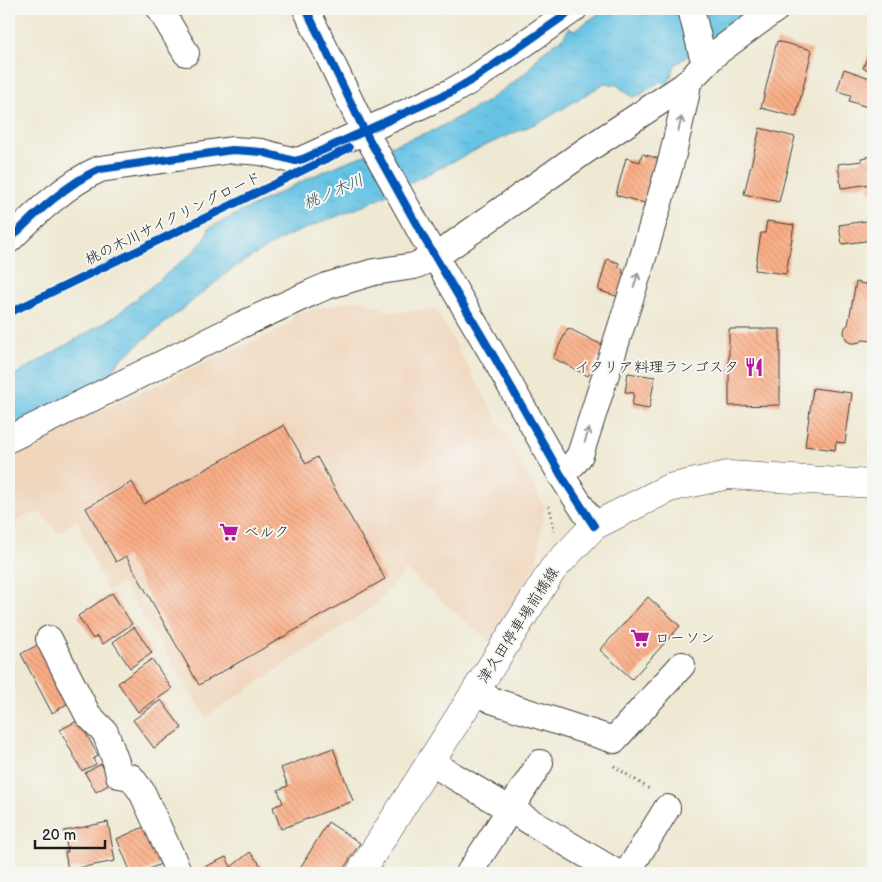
<svg xmlns="http://www.w3.org/2000/svg" width="882" height="882" font-family="'Balsamiq Sans','Klee One',sans-serif">
<style>
.built{fill:#f0d6bc}
.water{fill:url(#water-ripples);stroke:#417080}
.building{fill:url(#building-back-hatch)}
.lines{fill:none;stroke-linecap:round;stroke-linejoin:round}
.minor-casing{stroke:#3c3b37;stroke-width:28}
.major-casing{stroke:#3c3b37;stroke-width:29}
.path{stroke:#3c3b37;stroke-width:3;stroke-dasharray:1 4;stroke-linecap:butt}
.minor{stroke:#fff;stroke-width:26}
.major{stroke:#fff;stroke-width:28}
.cycleway-casing{stroke:#f6f6f2;stroke-width:11}
.cycleway{stroke:#0057b8;stroke-width:8}
.oneway{stroke:#999}
.labels{text-anchor:middle;stroke-width:4;stroke-linejoin:round;paint-order:stroke}
.street-label{font-size:15px;fill:#1c1c1c;stroke:#f6f6f2}
.poi-label{font-size:15px;fill:#1c1c1c;stroke:#f6f6f2;text-anchor:start}
.water-label{font-size:16px;font-style:italic;fill:#365662;stroke:#f6f6f2}
</style>
<defs>
<pattern id="water-ripples" width="26" height="14" patternUnits="userSpaceOnUse" patternTransform="scale(1.25)"><rect width="26" height="14" fill="#66c3e4"/><path d="M2 4q2-2 4 0t4 0M15 11q2-2 4 0t4 0" fill="none" stroke="#58a7c3"/></pattern>
<pattern id="building-back-hatch" width="6" height="6" patternUnits="userSpaceOnUse" patternTransform="scale(1.25)"><rect width="6" height="6" fill="#faad85"/><path d="M-1 5l2 2M0 0l6 6M5-1l2 2" fill="none" stroke="#d69472"/></pattern>
</defs>
<rect width="100%" height="100%" fill="#f6f6f2"/>
<filter id="ink" filterUnits="userSpaceOnUse"><feTurbulence type="fractalNoise" baseFrequency=".02" numOctaves="2"/><feDisplacementMap in="SourceGraphic" scale="10" xChannelSelector="R" yChannelSelector="G"/><feConvolveMatrix kernelMatrix="1 2 1 2 8 2 1 2 1" color-interpolation-filters="sRGB"/></filter>
<filter id="wash" filterUnits="userSpaceOnUse"><feTurbulence type="fractalNoise" baseFrequency=".0096" numOctaves="4" result="noise"/><feDisplacementMap in="SourceGraphic" scale="20" xChannelSelector="R" yChannelSelector="G"/><feGaussianBlur stdDeviation="1.12" result="paint"/><feColorMatrix in="noise" values="0 0 0 0 0 0 0 0 0 0 0 0 0 0 0 0 0 1.4 0 .05"/><feComposite in="paint" operator="in"/></filter>
<g filter="url(#wash)">
<rect width="100%" height="100%" fill="#efe9d3"/>
<path class="built" d="M360,299L391,312L436,309L545,507L536,563L491,643L406,570L375,605L206,717L122,583L107,592L77,520L59,533L40,513L25,515L9,530V448L35,436L52,433L286,326L296,313Z"/>
<path class="water" d="M605,9H751L675,65L668,85L661,81L640,95L632,97L617,85L605,83L546,119L482,147L363,206L287,236L236,266L145,339L119,361L107,381L9,430V378L114,317L192,253L205,239L209,228L311,177L348,161L435,130L486,102L524,74L533,64L541,53L563,38L569,28L575,30Z"/>
<g id="blocks">
<g class="building">
<path d="M777,41L812,50L796,117L761,108Z"/>
<path d="M873,43V72L863,68Z"/>
<path d="M844,69L873,79V109L849,101L851,95L837,91Z"/>
<path d="M760,128L795,137L779,202L744,194Z"/>
<path d="M642,154L664,160L651,205L616,195L626,158L640,162Z"/>
<path d="M873,156V194L871,193L869,188L871,184L841,188L838,164L862,161L861,158Z"/>
<path d="M873,220V240L842,244L839,225Z"/>
<path d="M767,221L794,225L786,274L755,270L761,233H765Z"/>
<path d="M607,259L619,263L618,267L623,269L622,273L628,275L622,298L598,290Z"/>
<path d="M856,282L873,286V341L863,340L860,342L855,343H851L847,341L845,336L844,332L845,327L848,325Z"/>
<path d="M568,328L604,346L588,376L553,358Z"/>
<path d="M729,329H780V405L729,406Z"/>
<path d="M628,373L655,377L649,409L632,406L634,393L625,392Z"/>
<path d="M813,388L852,393L845,443L836,442L835,450L805,446Z"/>
<path d="M284,425L306,464L317,457L385,579L199,685L126,556L116,562L86,508L132,482L144,504Z"/>
<path d="M112,593L132,624L103,644L97,636L93,639L78,616Z"/>
<path d="M648,597L680,626L632,679L600,650Z"/>
<path d="M134,627L152,653L130,668L113,642Z"/>
<path d="M41,643L73,700L52,713L21,654Z"/>
<path d="M152,659L172,689L138,712L118,683Z"/>
<path d="M161,700L182,728L154,748L133,720Z"/>
<path d="M79,720L98,756L93,759L96,764L82,771L60,730Z"/>
<path d="M333,748L353,801L281,829L273,807L283,803L278,790L288,786L281,768Z"/>
<path d="M101,764L112,783L96,792L85,773Z"/>
<path d="M108,822L115,861L68,870L65,852H68L64,831Z"/>
<path d="M328,822L360,843L341,873H308L300,868Z"/>
<path d="M146,826L163,863L140,873H131L117,839Z"/>
<path d="M250,852L267,873H192L226,857L231,867Z"/>
</g>
</g>
</g>
<g filter="url(#ink)">
<use href="#blocks" fill-opacity="0" stroke="#3c3b37" stroke-width="1"/>
<g class="lines">
<g class="minor-casing">
<g id="minor">
<path d="M160,9L186,53"/>
<path d="M306,9L364,130L424,238L493,355L561,475L594,526"/>
<path d="M691,9L702,54L707,61"/>
<path d="M9,240C34,215 67,183 100,169L232,150L249,151L261,152L295,161L303,159L451,92L475,78L574,9"/>
<path d="M9,439L241,325L313,292L327,286L374,272L414,266L435,257L585,151L685,85L716,53L776,9"/>
<path d="M561,475L575,462L580,455L639,271L672,158L686,96L687,89L685,85"/>
<path d="M49,639L88,715L105,732L116,762L119,775L131,777L142,792L179,873"/>
<path d="M475,692L494,701L614,740L682,665"/>
<path d="M430,762L617,873"/>
<path d="M469,873L540,763"/>
<path d="M627,873L667,808"/>
</g>
</g>
<g class="major-casing">
<path id="major" d="M360,873L553,569L594,526L669,488L728,475L873,484"/>
</g>
<g class="path">
<path d="M549,506L550,509L554,531"/>
<path d="M614,766L651,790"/>
</g>
<use href="#minor" class="minor"/>
<use href="#major" class="major"/>
<g class="cycleway-casing">
<g id="cycleway">
<path d="M306,9L364,130L424,238L493,355L561,475L594,526"/>
<path d="M9,240C34,215 67,183 100,169L232,150L249,151L261,152L295,161L303,159L451,92L475,78L574,9"/>
<path d="M9,313L349,148"/>
</g>
</g>
<use href="#cycleway" class="cycleway"/>
</g>
<defs><path id="oneway-shaft" d="M-6 0H5M1.5-3L5.5 0L1.5 3" fill="none" stroke-width="1.6" stroke-linecap="round" stroke-linejoin="round" transform="scale(1.25)"/></defs>
<g class="oneway">
<use href="#oneway-shaft" transform="translate(680 124) rotate(-77)"/>
<use href="#oneway-shaft" transform="translate(636 280) rotate(-72)"/>
<use href="#oneway-shaft" transform="translate(587 435) rotate(-72)"/>
</g>
</g>
<defs>
<g id="restaurant-bare" transform="scale(1.5)"><path d="M-5-6h1v4h1v-4h1v4h1v-4h1v5L-1.5 .5V6h-2V.5L-5-1ZM5-6V6H3V1.5H1.5Q1.5-4 5-6Z" fill="#b5179e" stroke="#f6f6f2" stroke-width="2.5" paint-order="stroke"/></g>
<g id="supermarket-bare" transform="scale(1.5)"><path d="M-6-5.5h2.5l.6 2H6L4.5 2H-2.5L-4.4-4H-6ZM-1.5 3.2a1.3 1.3 0 1 0 .1 0ZM3 3.2a1.3 1.3 0 1 0 .1 0Z" fill="#b5179e" stroke="#f6f6f2" stroke-width="2.5" paint-order="stroke"/></g>
</defs>
<g fill-rule="evenodd">
<use href="#restaurant-bare" x="754" y="367"/>
<use href="#supermarket-bare" x="229" y="532"/>
<use href="#supermarket-bare" x="640" y="638"/>
</g>
<g class="labels">
<g class="street-label">
<text transform="translate(173 218) rotate(-26)" y="5">桃の木川サイクリングロード</text>
<text transform="translate(518 625) rotate(-57)" y="5">津久田停車場前橋線</text>
</g>
<g class="poi-label">
<text x="739" y="372" text-anchor="end">イタリア料理ランゴスタ</text>
<text x="244" y="537">ベルク</text>
<text x="655" y="643">ローソン</text>
</g>
<g class="water-label">
<text transform="translate(333 191) rotate(-23)" y="6">桃ノ木川</text>
</g>
</g>
<rect width="882" height="882" fill="none" stroke="#f6f6f2" stroke-width="30"/>
<path d="M35 840v8h70v-8" fill="none" stroke="#1c1c1c" stroke-width="2.5"/>
<text x="42" y="840" font-size="15" fill="#1c1c1c" stroke="#f6f6f2" stroke-width="4" paint-order="stroke">20 m</text>
</svg>
